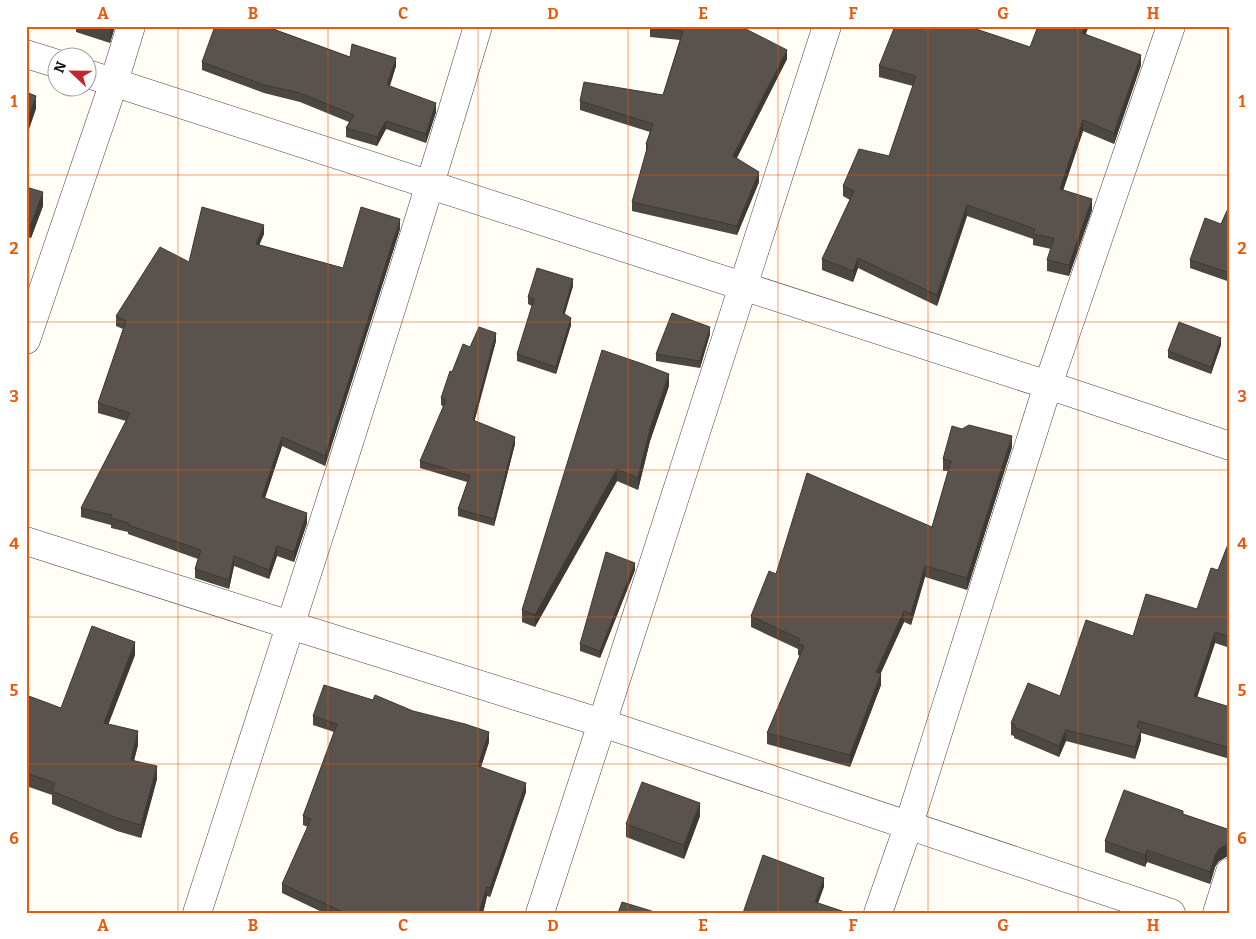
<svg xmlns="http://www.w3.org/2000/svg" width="1256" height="939" font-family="Bitter,serif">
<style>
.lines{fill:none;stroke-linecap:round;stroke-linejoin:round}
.street-casing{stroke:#444;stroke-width:29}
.street{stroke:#fff;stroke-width:28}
.wall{fill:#4d4742}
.shaded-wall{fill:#3f3936}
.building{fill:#5a524d;stroke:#3f3936}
.grid{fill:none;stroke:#e8590c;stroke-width:1;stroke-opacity:0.55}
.neatline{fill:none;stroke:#e8590c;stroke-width:2}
.grid-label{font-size:16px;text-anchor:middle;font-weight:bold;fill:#e8590c}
</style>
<rect width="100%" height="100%" fill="#fffdf5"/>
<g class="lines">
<g class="street-casing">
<g id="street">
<path d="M26,54L58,64"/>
<path d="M88,74L1048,385L1230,446"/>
<path d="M26,340L114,82L131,26"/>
<path d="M26,541L290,625L602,723L1171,913"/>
<path d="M197,913C293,618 389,323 478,26"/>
<path d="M540,913L602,723L827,26"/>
<path d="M878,913L909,824L1048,385L1171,26"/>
<path d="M1217,913L1230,872"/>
</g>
</g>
<use href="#street" class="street"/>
</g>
<g class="wall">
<path d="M76,26H115L110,43L76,32Z"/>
<path d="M740,26L787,59L737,158L759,182L737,235L632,211V202L646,152V144L650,132L580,110V101L663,95L680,40L650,37V28Z"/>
<path d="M231,28L276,30L350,57L396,66L390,86L436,112L426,143L386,129L377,146L346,137V128L349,122L300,102L264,93L202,70V62Z"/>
<path d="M894,32L1030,47L1086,34L1141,65L1114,144L1083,131L1063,190L1092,210L1069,276L1047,271V260L1051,249L1033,245V239L967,216L937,306L858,268L853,282L822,270V259L850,200L843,196V186L889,156L913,86L879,77V66Z"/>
<path d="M26,187L43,206L31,238L26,237Z"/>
<path d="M1230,204V282L1190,268V260L1221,224Z"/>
<path d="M400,229L325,466L282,446L265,498L307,523L294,562L277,556L269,579L234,566L229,589L195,578V569L198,559L128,534V532L111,528V525L81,517V508L126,421L98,413V403L123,329L116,326V316L189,262L264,234L259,245L343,268Z"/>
<path d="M573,286L564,314L571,325L556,374L517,361V354L532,306L528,304V297Z"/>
<path d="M710,334L700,368L656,361V354Z"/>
<path d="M496,341L474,421L515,444L494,526L458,516V509L467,482L420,468V461L444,407L441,405V398L452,372L470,347Z"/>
<path d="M1221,345L1211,374L1168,358V351Z"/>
<path d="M669,386L650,441L638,490L617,481L535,627L522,622V610Z"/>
<path d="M1012,447L967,590L925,577L911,625L904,622L880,674L881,685L850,767L767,744V733L800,656L798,655V649L751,627V616L776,574L932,527L948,471H943V459Z"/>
<path d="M1230,539V648L1215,643L1197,697L1230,707V759L1141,733V740L1135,759L1066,741L1059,757L1014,738V736L1011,735V723L1060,696L1133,636L1197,609L1218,570Z"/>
<path d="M635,570L600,658L580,651V644Z"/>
<path d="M135,655L108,724L138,745L134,760L157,779L141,838L117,831L52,804V795L26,786V695L61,708Z"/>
<path d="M373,700L413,711L489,742L481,767L526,792L490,897L487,896L483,913H324L282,893V884L308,827L303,825V816L334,732L313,725V716Z"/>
<path d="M1183,814L1230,830V857H1226L1219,861L1215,867L1210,884L1147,862L1145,867L1105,852V841Z"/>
<path d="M700,816L684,859L626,837V824Z"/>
</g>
<g class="shaded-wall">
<path d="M110,26H115L110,43Z"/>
<path d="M274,26H277L273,38V29Z"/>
<path d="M1085,26H1089L1082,44V33Z"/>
<path d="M787,50V59L733,165V156Z"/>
<path d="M1141,55V65L1114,144V133Z"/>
<path d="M396,58V66L387,93V85Z"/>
<path d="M36,96V109L26,138V124Z"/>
<path d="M436,103V112L426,143V134Z"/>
<path d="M1083,120V131L1060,200V189Z"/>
<path d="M386,121V129L377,146V137Z"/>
<path d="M759,172V182L737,235V226Z"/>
<path d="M43,192V206L31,238V225Z"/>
<path d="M1092,199V210L1069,276V265Z"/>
<path d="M967,205V216L937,306V295Z"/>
<path d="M400,219V229L325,466V456Z"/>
<path d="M264,225V234L256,253V244Z"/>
<path d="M858,258V268L853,282V271Z"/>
<path d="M573,279V286L563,320V313Z"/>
<path d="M571,318V325L556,374V367Z"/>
<path d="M710,327V334L700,368V361Z"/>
<path d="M496,333V341L473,427V420Z"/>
<path d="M1221,338V345L1211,374V367Z"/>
<path d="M669,374V386L650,441L638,490V478L650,429Z"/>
<path d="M1012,436V447L967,590V578Z"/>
<path d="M282,437V446L262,507V497Z"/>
<path d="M515,437V444L494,526V519Z"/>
<path d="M617,469V481L535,627V615Z"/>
<path d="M307,513V523L294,562V552Z"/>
<path d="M277,546V556L269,579V570Z"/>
<path d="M234,556V566L229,589V580Z"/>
<path d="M635,563V570L600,658V651Z"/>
<path d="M925,566V577L911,625V614Z"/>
<path d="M904,611V622L876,684V672Z"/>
<path d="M1215,632V643L1194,707V696Z"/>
<path d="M135,642V655L104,736V723Z"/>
<path d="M881,674V685L850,767V755Z"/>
<path d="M1141,729V740L1135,759V747Z"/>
<path d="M1066,730V741L1059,757V746Z"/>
<path d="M138,731V745L131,773V760Z"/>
<path d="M489,732V742L478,776V766Z"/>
<path d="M157,766V779L141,838V825Z"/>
<path d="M526,783V792L490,897V888Z"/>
<path d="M700,803V816L684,859V845Z"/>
<path d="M1226,845V857L1219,861L1215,867L1210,884V872L1215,856L1219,849Z"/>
<path d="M1147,850V862L1145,867V855Z"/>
<path d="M824,878V887L815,912V902Z"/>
<path d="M487,887V896L483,913H479Z"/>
</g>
<g class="building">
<path d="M100,26H110V29Z"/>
<path d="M215,26H226L231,28L232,26H274L273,29L350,57L352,44L396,58L387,85L436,103L426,134L386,121L377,137L346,128L354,115L300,93L264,85L202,62Z"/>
<path d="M650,26H740L787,50L733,156L759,172L737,226L632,202L648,145L646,144L653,124L580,101L584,82L663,95L683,31L650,28Z"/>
<path d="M895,26H967L1030,47L1038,26H1085L1082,33L1141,55L1114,133L1083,120L1060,189L1092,199L1069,265L1047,260L1054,238L1033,234L1035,229L967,205L937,295L858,258L853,271L822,259L854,191L843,186L859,149L889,156L916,76L879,66Z"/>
<path d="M26,92L36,96L26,124Z"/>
<path d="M26,187L43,192L31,225L26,223Z"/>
<path d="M1230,204V273L1190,260L1205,218L1221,224Z"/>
<path d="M202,207L264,225L256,244L343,268L361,207L400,219L325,456L282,437L262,497L307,513L294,552L277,546L269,570L234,556L229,580L195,569L201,550L128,525L129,523L111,518L112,515L81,508L130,413L98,403L126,321L116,316L160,247L189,262Z"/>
<path d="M537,268L573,279L563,313L571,318L556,367L517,354L534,299L528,297Z"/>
<path d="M672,313L710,327L700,361L656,354Z"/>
<path d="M1179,322L1221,338L1211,367L1168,351Z"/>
<path d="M479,327L496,333L473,420L515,437L494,519L458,509L470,476L420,461L446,400L441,398L450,371L452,372L463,344L470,347Z"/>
<path d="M602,350L643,364L669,374L650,429L638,478L617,469L535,615L522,610Z"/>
<path d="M969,425L1012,436L967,578L925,566L911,614L904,611L876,672L881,674L850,755L767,733L804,646L798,644L800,639L751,616L769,571L776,574L807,473L932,527L951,461L943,459L952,426L962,429Z"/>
<path d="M1230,539V637L1215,632L1194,696L1230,707V748L1139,721L1137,727L1141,729L1135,747L1066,730L1059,746L1014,727L1015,725L1011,723L1028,683L1060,696L1086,620L1133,636L1146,594L1197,609L1211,568L1218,570Z"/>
<path d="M606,552L635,563L600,651L580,644Z"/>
<path d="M92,626L135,642L104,723L138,731L131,760L157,766L141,825L117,818L52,791L55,783L26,773V695L61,708Z"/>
<path d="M324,685L373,700L375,695L413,711L465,724L489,732L478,766L526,783L490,888L487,887L479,913H345L282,884L311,819L303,816L337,724L313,716Z"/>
<path d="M642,782L700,803L684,845L626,824Z"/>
<path d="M1124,790L1183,811V814L1230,830V845H1226L1219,849L1215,856L1210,872L1147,850L1145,855L1105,841Z"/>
<path d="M763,855L824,878L815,902L848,913H743Z"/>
<path d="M622,902L658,913H618Z"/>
</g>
<path class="grid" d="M178,26V913M328,26V913M478,26V913M628,26V913M778,26V913M928,26V913M1078,26V913M26,175H1230M26,322H1230M26,470H1230M26,617H1230M26,764H1230"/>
<rect width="1256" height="939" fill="none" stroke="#ffffff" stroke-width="55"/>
<g transform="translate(72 72) rotate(292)"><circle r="24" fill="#ffffff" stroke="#a0a0a0"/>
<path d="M0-4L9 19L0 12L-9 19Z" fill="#c4262e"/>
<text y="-8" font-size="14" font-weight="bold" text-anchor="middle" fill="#111111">N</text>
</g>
<rect x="28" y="28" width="1200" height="884" class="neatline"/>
<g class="grid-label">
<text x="103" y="19">A</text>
<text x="253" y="19">B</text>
<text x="403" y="19">C</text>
<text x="553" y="19">D</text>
<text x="703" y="19">E</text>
<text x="853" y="19">F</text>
<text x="1003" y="19">G</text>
<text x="1153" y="19">H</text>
<text x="14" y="107">1</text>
<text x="1242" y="107">1</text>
<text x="14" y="254">2</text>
<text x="1242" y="254">2</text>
<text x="14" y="402">3</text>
<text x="1242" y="402">3</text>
<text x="14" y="549">4</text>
<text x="1242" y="549">4</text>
<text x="14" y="696">5</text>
<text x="1242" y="696">5</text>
<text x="14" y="844">6</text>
<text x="1242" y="844">6</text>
<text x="103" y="931">A</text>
<text x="253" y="931">B</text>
<text x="403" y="931">C</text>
<text x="553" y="931">D</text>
<text x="703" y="931">E</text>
<text x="853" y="931">F</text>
<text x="1003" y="931">G</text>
<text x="1153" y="931">H</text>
</g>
</svg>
